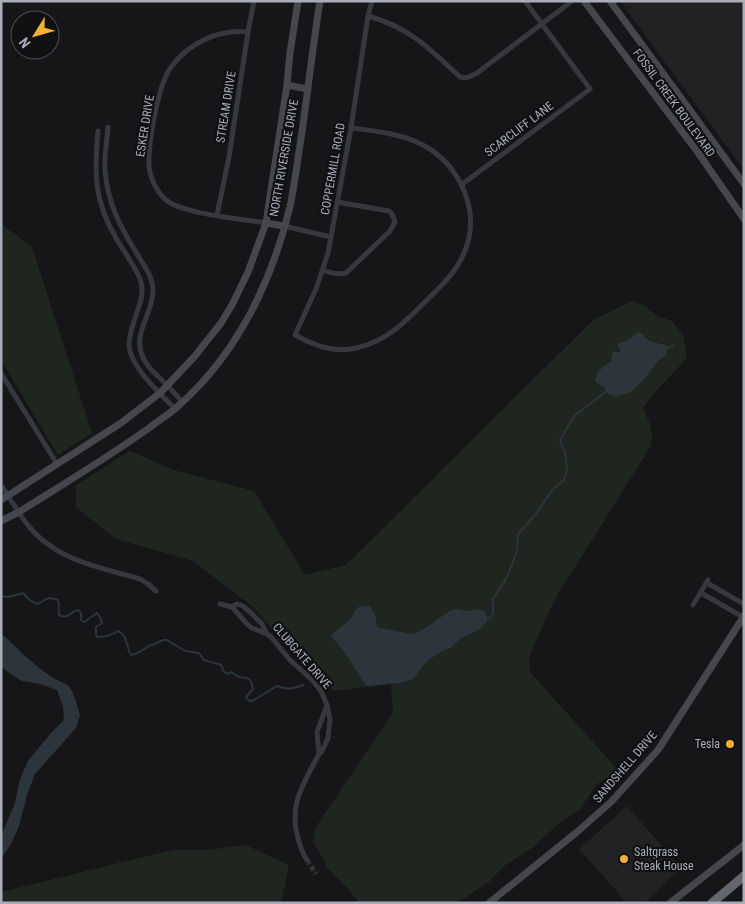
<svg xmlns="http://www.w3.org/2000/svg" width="745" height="904" font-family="'Roboto Condensed',sans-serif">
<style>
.built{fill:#222225}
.green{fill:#1e261f}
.water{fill:#2c353c}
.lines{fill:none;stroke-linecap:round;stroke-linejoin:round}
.stream{stroke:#2c353c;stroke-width:2}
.street-tunnel{stroke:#333438;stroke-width:5;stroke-dasharray:5 2.5;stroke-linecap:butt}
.street{stroke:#37383d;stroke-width:5}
.secondary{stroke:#45474d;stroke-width:7}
.highway{stroke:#63666e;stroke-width:9}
.poi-dot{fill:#f2b134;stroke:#111113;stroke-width:2}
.labels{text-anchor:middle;stroke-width:4.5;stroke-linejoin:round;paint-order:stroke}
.street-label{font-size:12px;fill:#a8adb8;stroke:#111113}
.poi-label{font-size:12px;fill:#a8adb8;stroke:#111113;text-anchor:end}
</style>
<rect width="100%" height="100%" fill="#161618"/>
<g class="built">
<path d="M620,1H744V170Z"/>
<path d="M627,806L681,868L644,903H627L579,849Z"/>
</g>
<g class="green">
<path d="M1,224L32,247L92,433L58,455L1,360Z"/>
<path d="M632,301L645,306L657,316L672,321L684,337L687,358L649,399L643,408C649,422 654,430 651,446L558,594L545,620L529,658L530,672L619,771L597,784L580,809L556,826L532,848L504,866L489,882L457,903H359L351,892L326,867L323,858L313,842L316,827L393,712L391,684L333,691L298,659L253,607L193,561L116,539L76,507V485L130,451L174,470L254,491L305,575L346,565L593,320Z"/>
<path d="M246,845L289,865L281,903H1V892L134,859L174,850H207Z"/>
</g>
<g class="water">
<path d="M638,332C645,334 642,336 648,340C654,344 662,342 668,348L666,355L658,361L640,384L629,393L616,396L608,394L604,387L595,381C596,371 604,366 612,361L611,356L614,351L616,352H620V349L617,344L628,340Z"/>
<path d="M360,606H370L376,617V623L378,628L413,634L420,631L430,625L451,610L459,609L466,611L480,609L485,612L487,617L486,623L480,629L461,638L450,648L444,650L430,659L424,664L414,678L408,681L399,683L368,686L365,684L345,653L332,637V634L352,618L355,610Z"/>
<path d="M1,633L25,656L38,667L53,678L68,685L73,693L80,715L76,728L35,774L28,792L19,826L12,842L1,859V836L15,803L20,779L28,761L51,733L64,720L63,706L57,690L40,684L22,681L5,670L1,665Z"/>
</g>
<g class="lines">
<g class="stream">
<path d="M666,349L673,345"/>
<path d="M1,596L9,597L23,593C28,599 31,602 38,604C46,599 49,596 58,600C60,605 58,610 59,615C69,620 69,612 78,610L81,613V620L84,622L97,613L100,617L102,623L96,627V634L97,637C105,637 112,635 118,631C128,635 126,647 131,655C137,654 145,649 150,645H153L163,640H167L185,651L199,653L204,660L221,665L224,672L228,674L231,672L239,677L247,678L251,681L253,689L246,697L249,701H252L277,686C289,690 292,689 303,685"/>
<path d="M485,620L490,618L493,613V599L505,581L511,567L517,551L518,534L536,514L553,489L564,480L567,469L565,453L560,440L574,416L607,391"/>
</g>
<path class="street-tunnel" d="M307,860L316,874"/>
<g class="street">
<path d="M368,16C409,27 430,49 460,77C467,79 471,76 477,73L572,1"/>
<path d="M248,32C218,29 189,43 171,67C158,85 148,143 149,166C150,178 157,192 166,200C183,214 243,219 266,223"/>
<path d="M108,127C107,141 104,156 105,170C108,212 128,238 148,272C151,278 153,285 153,291C153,313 133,333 142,355C146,367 158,376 167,385C172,390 177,396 182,402"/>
<path d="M351,128C375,131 399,133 421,144C460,163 482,212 464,253C456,273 439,288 424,303C404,323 385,342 356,348C334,353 315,346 295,335L316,289L328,253L351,128L368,16L372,1"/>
<path d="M98,131C94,173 94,201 116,238C123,251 137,268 141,282C144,293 140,304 136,315C133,325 129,334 129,345C130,367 160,393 175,409"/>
<path d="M461,185L590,89L525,1"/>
<path d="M217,215L229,157L248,32L254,1"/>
<path d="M284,226L331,237"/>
<path d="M323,270C331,273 337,275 346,273L390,231L395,222L392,214L389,211L337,202"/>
<path d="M1,373L57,464"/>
<path d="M1,485C10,498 17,511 27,524C54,560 99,567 140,579L148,584L156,591"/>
<path d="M707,583L744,604"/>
<path d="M701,593L743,617"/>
<path d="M220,604L232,607L237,604L243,606L249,611L262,624L267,634L272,638L289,659L312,680L321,691L327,705L330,719L328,738L322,751L319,754C304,783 288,805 298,838C300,846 302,853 307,860"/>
<path d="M693,605L708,580"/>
<path d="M232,607L247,624L252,628L267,634"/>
<path d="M319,754L317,732L327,705"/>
</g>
<g class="secondary">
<path d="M584,1L699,154L744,219"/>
<path d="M610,1L744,184"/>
<path d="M287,85L308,89"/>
<path d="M699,154L714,144"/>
<path d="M266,223L284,226"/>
<path d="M1,500L121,423L160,393L195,356L221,323L232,305L248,272L266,223L287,85L290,53L298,1"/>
<path d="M1,521L19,512C62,485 107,458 149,428C158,421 168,415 176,408C237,355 271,284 290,207C295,182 298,157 302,132C308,89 313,45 320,1"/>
<path d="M489,903L577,832L611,802L658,750L744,616"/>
<path d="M670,903L744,845"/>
</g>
<path class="highway" d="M712,903L744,876"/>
</g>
<g class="poi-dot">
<circle cx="730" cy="744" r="5"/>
<circle cx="624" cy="859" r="5"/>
</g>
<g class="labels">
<g class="street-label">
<text transform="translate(674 103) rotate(54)" y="4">FOSSIL CREEK BOULEVARD</text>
<text transform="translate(226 107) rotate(-81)" y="4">STREAM DRIVE</text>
<text transform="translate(145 126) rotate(-81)" y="4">ESKER DRIVE</text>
<text transform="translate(519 129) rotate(-37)" y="4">SCARCLIFF LANE</text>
<text transform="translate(284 158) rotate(-80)" y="4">NORTH RIVERSIDE DRIVE</text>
<text transform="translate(333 169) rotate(-80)" y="4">COPPERMILL ROAD</text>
<text transform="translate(302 656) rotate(49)" y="4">CLUBGATE DRIVE</text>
<text transform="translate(625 767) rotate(-49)" y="4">SANDSHELL DRIVE</text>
</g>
<g class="poi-label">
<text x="720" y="748">Tesla</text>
<text x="634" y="856" text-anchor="start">Saltgrass<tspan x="634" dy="14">Steak House</tspan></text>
</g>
</g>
<rect width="745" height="904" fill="none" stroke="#a8adb8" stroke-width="5"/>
<g transform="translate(35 35) rotate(233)"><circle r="24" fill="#111113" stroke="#4d4f55"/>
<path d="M0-4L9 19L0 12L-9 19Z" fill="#f2b134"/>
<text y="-8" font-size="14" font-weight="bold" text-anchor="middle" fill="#a8adb8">N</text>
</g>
</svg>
